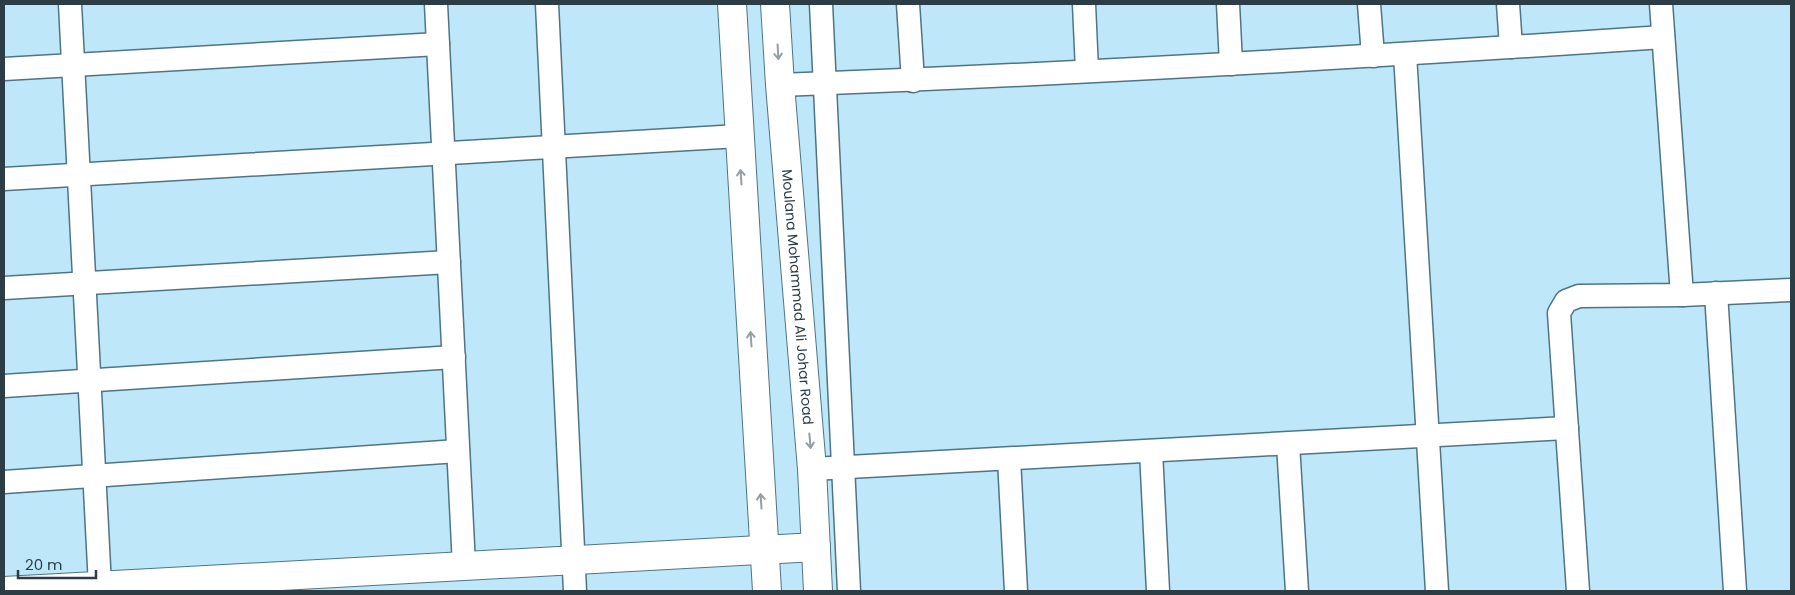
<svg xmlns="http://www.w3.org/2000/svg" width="1795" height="595" font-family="Poppins,sans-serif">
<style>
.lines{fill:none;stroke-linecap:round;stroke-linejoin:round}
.street-casing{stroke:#4f7485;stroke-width:25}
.secondary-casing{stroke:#4f7485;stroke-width:30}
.street{stroke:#fff;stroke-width:22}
.secondary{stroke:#fff;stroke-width:28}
.oneway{stroke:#969ea2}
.labels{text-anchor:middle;stroke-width:5;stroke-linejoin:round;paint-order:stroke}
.street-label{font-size:14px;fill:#2d3d45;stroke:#bee7f9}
</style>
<rect width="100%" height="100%" fill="#bee7f9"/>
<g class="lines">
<g class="street-casing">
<g id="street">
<path d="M70,4L100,586"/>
<path d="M436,4L464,566"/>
<path d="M547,4L575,591"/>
<path d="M821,4L849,591"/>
<path d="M908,4L913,81"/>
<path d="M1084,4L1087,71"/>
<path d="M1228,4L1231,64"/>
<path d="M1369,4L1373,56"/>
<path d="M1508,4L1511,47"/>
<path d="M1661,4L1682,295"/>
<path d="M1405,54L1437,591"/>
<path d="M4,69L438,44"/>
<path d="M780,85C1074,74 1369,57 1663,37"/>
<path d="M4,179L739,136"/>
<path d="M4,288L449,262"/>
<path d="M1716,293L1735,591"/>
<path d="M4,386L454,357"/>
<path d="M1288,444L1297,591"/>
<path d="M1151,451L1158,591"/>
<path d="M1009,459L1016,591"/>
<path d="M812,469L1567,428"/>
<path d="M4,482L458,451"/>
<path d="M1578,591L1559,313L1566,301L1579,296L1682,295L1791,290"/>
</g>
</g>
<g class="secondary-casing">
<g id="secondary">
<path d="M732,4L767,591"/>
<path id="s1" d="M775,4L780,85L812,469L818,591"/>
<path d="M4,591L816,547"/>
</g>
</g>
<use href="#street" class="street"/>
<use href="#secondary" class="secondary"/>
</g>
<defs><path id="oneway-shaft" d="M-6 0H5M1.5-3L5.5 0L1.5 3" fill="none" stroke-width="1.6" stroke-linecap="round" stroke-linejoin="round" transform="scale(1.25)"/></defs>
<g class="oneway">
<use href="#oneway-shaft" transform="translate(778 52) rotate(87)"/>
<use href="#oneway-shaft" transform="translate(741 177) rotate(-94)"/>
<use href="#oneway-shaft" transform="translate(751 339) rotate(-94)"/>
<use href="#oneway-shaft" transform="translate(810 441) rotate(85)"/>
<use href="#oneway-shaft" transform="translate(761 501) rotate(-94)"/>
</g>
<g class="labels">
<g class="street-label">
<text dy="5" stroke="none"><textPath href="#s1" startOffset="294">Moulana Mohammad Ali Johar Road</textPath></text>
</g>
</g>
<rect width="1795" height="595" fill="none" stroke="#2d3d45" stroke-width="10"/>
<path d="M18 570v8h78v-8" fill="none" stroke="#2d3d45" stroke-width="2.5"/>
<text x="25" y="570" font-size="15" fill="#2d3d45" stroke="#bee7f9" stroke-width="4" paint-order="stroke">20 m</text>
</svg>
